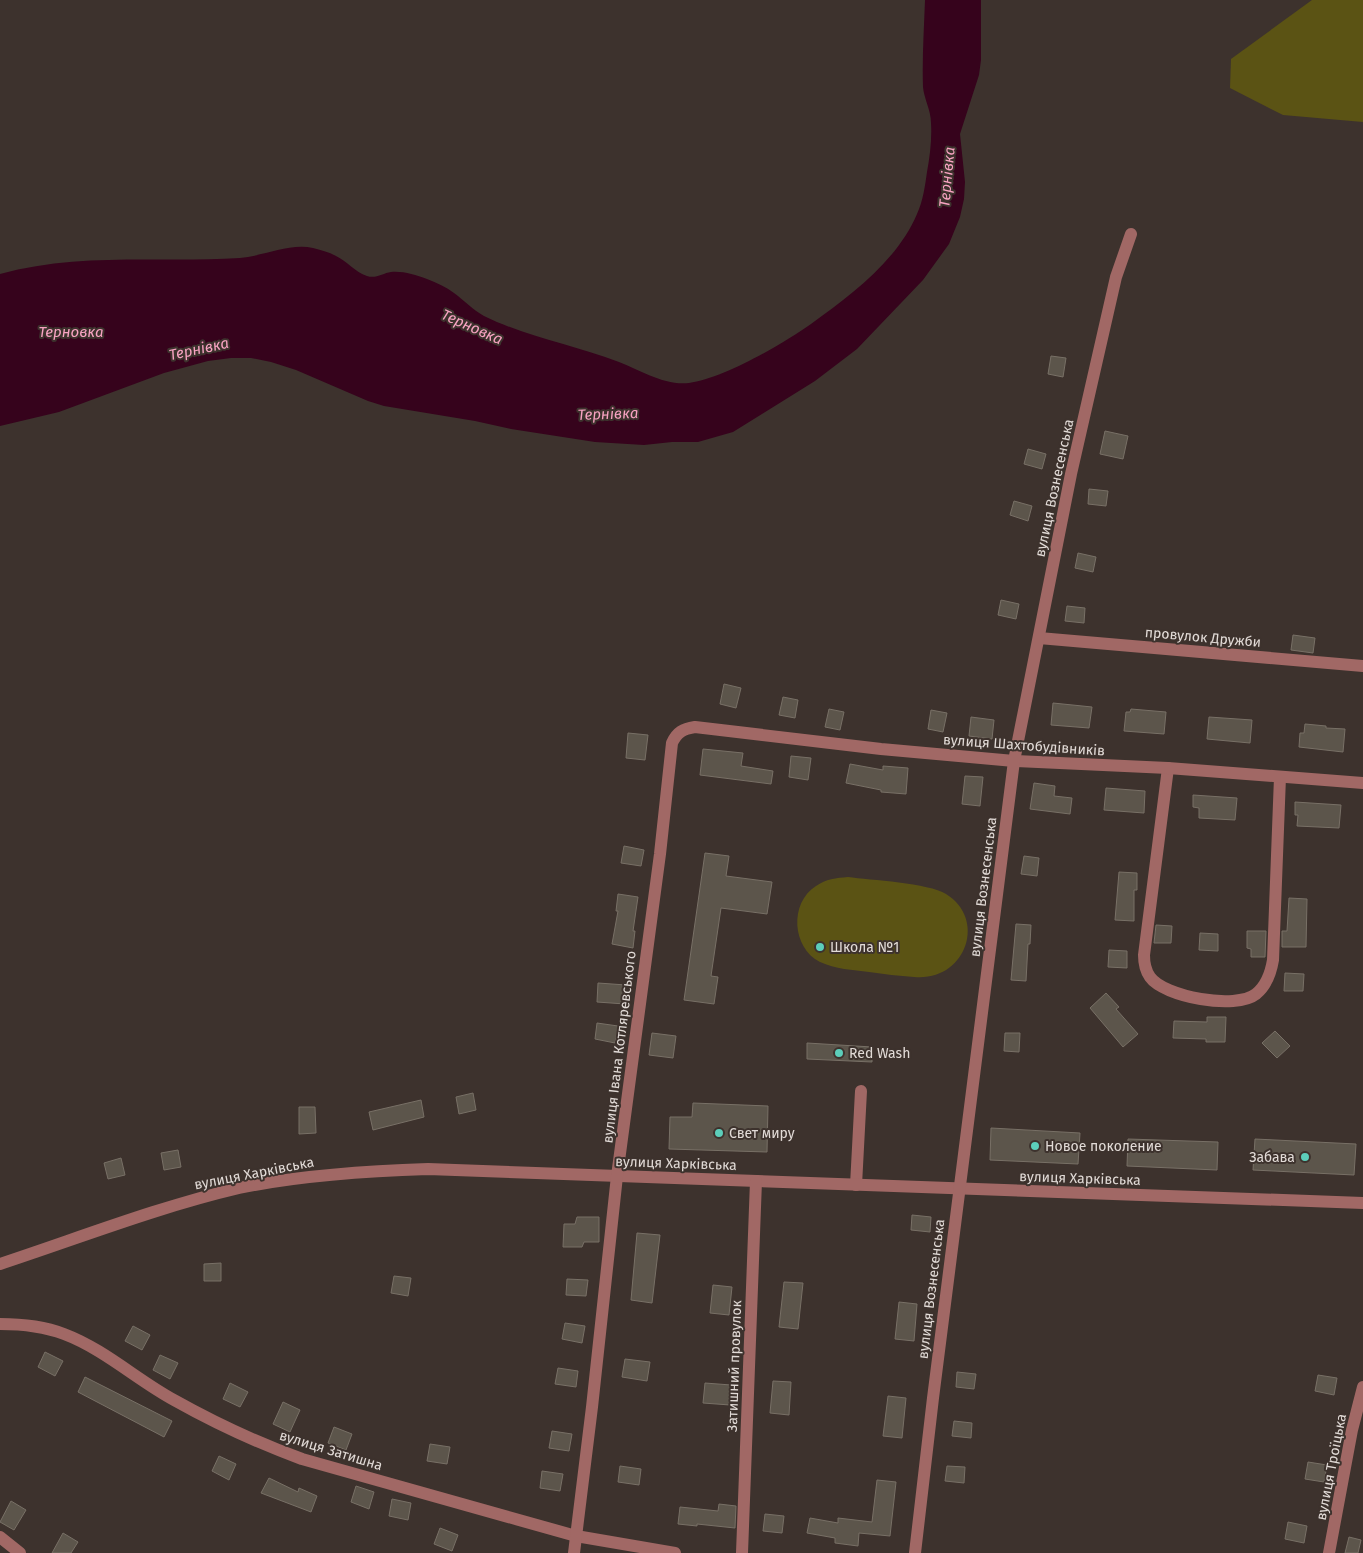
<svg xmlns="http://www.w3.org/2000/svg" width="1363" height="1553" font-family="'Fira Sans',sans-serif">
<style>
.green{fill:#5b5314}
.water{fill:#36031c}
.building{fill:#5c554b;stroke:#787066}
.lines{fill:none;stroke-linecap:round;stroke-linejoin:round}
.minor{stroke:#a16865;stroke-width:12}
.poi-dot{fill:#5cceba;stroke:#3d322d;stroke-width:2}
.labels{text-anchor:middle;stroke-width:4;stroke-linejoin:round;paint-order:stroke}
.street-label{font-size:14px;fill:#e2dbd7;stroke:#3d322d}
.poi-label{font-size:14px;fill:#e2dbd7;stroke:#3d322d;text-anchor:start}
.water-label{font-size:15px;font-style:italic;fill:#f8a3c2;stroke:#3d322d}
</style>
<rect width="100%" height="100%" fill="#3d322d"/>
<g class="green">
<path d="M1312,0H1363V122L1283,115L1230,88L1231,59Z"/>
<path d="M848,877C870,880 929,883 946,894C988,920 965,982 914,977C899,976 884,974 869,972C853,970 835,969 820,962C792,948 789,903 816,886C826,879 836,878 848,877Z"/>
</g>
<path class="water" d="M925,0H981V60L979,75L960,134L965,182L964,199L960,217L949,244L923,280L857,349L815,381L733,432L698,442H672L644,445L595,442L511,429L475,421L384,406L368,401L296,370L271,362L251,358H231L208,361L164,373L59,412L0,426V274C79,252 160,263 240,258C264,256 289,243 313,248C320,250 329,252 336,256C347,261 355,272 367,276C376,279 383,273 391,272C404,271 415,275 427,279C437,283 446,287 454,293C465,301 473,310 484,316C527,337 574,345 619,362C640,370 665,386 689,383C722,379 783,344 811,324C851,295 897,261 917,214C923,201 925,186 927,172C930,156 932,139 931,123C931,110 924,99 923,87C922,58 924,29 925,0Z"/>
<g class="building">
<path d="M1051,356L1066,358L1063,377L1048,374Z"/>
<path d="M1105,431L1128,436L1123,459L1100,454Z"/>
<path d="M1028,449L1046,454L1042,469L1024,464Z"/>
<path d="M1089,489L1108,491L1106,506L1088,504Z"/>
<path d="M1014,501L1032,506L1028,521L1010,515Z"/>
<path d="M1078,553L1096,557L1093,572L1075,568Z"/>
<path d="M1001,600L1019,604L1016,619L998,615Z"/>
<path d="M1067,606L1085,608L1084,623L1065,621Z"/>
<path d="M1293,635L1315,638L1313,653L1291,650Z"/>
<path d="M724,684L741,688L736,708L720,704Z"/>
<path d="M783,697L798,700L795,718L779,715Z"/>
<path d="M1053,703L1092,707L1089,728L1051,725Z"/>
<path d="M829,709L844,712L840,730L825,727Z"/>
<path d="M1131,709L1166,712L1164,734L1124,731L1126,712H1130Z"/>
<path d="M931,710L947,713L943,732L928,729Z"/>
<path d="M971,717L994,720L992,739L969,736Z"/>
<path d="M1209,717L1252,720L1250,743L1207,739Z"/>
<path d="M1305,724L1326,726V728L1345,729L1343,752L1299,747L1300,733H1304Z"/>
<path d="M628,733L648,735L645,760L626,758Z"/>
<path d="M703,749L743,753L741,766L773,771L771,784L700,775Z"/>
<path d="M791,756L811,758L808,780L789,777Z"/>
<path d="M850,764L883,770V766L908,768L906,794L881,792V790L846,783Z"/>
<path d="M965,776L983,777L980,806L962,804Z"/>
<path d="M1034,783L1055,786L1054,796L1072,798L1070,814L1030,809Z"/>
<path d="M1106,788L1145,791L1144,813L1104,810Z"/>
<path d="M1193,795L1237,798L1235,820L1199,818V808L1193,807Z"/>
<path d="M1295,802L1341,805L1339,828L1297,826L1298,815H1295Z"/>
<path d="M624,846L644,850L641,866L621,863Z"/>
<path d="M705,853L729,856L726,876L772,882L767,914L721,908L711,976L718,977L714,1004L684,1000Z"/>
<path d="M1024,856L1039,858L1037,876L1021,874Z"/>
<path d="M1119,872L1137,873V890H1134V921L1115,920Z"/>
<path d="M618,894L638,897L633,931H635L633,948L612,944L618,911H616Z"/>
<path d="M1289,898L1307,899L1306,947H1282V931H1287Z"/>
<path d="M1016,924L1031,925L1030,944H1028L1026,981L1011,980Z"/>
<path d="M1156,925L1172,926L1171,943H1154Z"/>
<path d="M1247,931H1266L1265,957H1251V949L1247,948Z"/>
<path d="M1200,933L1218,934V951L1199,950Z"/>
<path d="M1109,950L1127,951V968L1108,967Z"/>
<path d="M1285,973L1304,974L1303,991H1284Z"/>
<path d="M598,983L626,985L625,1004L597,1002Z"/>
<path d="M1106,993L1119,1007L1116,1009L1138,1034L1123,1047L1090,1008Z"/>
<path d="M1207,1017H1226L1225,1042H1206V1039L1173,1038L1174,1021L1207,1022Z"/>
<path d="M597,1023L618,1026L615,1043L595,1039Z"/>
<path d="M1275,1031L1290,1046L1277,1058L1262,1043Z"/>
<path d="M652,1033L676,1036L673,1058L649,1055Z"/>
<path d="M1005,1033H1020L1019,1052L1004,1051Z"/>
<path d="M807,1043L872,1047V1062L807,1059Z"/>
<path d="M473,1093L476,1110L459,1114L456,1097Z"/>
<path d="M421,1100L424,1117L373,1130L369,1112Z"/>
<path d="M693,1103L768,1106L767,1152L669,1149L670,1117H692Z"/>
<path d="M299,1107H315L316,1133L299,1134Z"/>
<path d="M991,1128L1080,1133L1078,1164L990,1160Z"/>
<path d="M1128,1139L1218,1142L1217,1170L1127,1166Z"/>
<path d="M1255,1139L1356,1144L1354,1175L1253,1170Z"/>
<path d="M178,1150L181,1167L164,1170L161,1153Z"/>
<path d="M121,1158L125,1175L108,1179L104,1163Z"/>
<path d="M912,1215L931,1217L930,1232L911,1230Z"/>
<path d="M577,1217H599V1242H584L582,1247H563L564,1224H575Z"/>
<path d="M637,1233L660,1235L652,1303L631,1300Z"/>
<path d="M221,1263V1281H204V1264Z"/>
<path d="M394,1276L411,1278L408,1296L391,1293Z"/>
<path d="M567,1279L588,1280L586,1296L566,1295Z"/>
<path d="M784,1282L803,1283L798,1329L779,1327Z"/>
<path d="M713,1285L732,1287L729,1315L710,1313Z"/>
<path d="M899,1302L917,1304L914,1341L895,1339Z"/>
<path d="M565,1323L585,1326L582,1343L562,1339Z"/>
<path d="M133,1326L150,1335L142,1350L125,1341Z"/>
<path d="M45,1352L63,1361L55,1376L38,1367Z"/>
<path d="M160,1355L178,1363L170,1379L153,1370Z"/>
<path d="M625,1359L650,1362L647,1381L622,1377Z"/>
<path d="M558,1368L578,1371L576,1387L555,1384Z"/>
<path d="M957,1372L976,1374L974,1389L956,1387Z"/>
<path d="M1318,1375L1337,1378L1334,1395L1315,1391Z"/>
<path d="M85,1377L172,1421L164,1437L78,1392Z"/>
<path d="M773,1381L791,1382L789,1415L770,1413Z"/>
<path d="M230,1383L248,1392L240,1407L223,1399Z"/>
<path d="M705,1383L731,1385L730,1405L703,1403Z"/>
<path d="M888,1396L906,1398L902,1438L883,1436Z"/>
<path d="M283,1402L300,1410L290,1432L273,1424Z"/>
<path d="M954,1421L972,1423L971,1438L952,1436Z"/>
<path d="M334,1427L352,1434L346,1450L328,1443Z"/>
<path d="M552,1431L572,1434L569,1451L549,1448Z"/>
<path d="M430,1444L450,1447L447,1464L427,1461Z"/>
<path d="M219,1456L236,1464L229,1480L212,1471Z"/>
<path d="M1308,1462L1327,1465L1324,1482L1305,1479Z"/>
<path d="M620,1466L641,1469L639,1485L618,1482Z"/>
<path d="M947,1466L965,1467L964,1483L945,1481Z"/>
<path d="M542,1471L563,1474L560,1491L540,1488Z"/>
<path d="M269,1478L298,1492L299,1488L317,1496L311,1512L261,1493Z"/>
<path d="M877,1480L896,1482L890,1536L859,1533L858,1546L835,1543V1538L807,1533L810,1518L838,1523V1518L872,1522Z"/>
<path d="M356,1486L374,1492L369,1509L351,1502Z"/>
<path d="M392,1499L411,1503L408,1520L389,1516Z"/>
<path d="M11,1501L26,1510L14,1530L0,1522Z"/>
<path d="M719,1504L736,1506L735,1528L697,1524V1526L678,1524L680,1507L718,1511Z"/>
<path d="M765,1514L784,1516L782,1533L763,1531Z"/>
<path d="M1288,1522L1307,1526L1304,1543L1285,1539Z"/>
<path d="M440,1528L458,1535L452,1551L434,1544Z"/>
<path d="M63,1533L78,1542L71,1553H52Z"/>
<path d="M1349,1537L1361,1540L1358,1553H1345Z"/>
</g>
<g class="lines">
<g class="minor">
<path d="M1039,638L1363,666"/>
<path d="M1168,768L1144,955C1144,963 1145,970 1150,977C1164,997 1236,1010 1256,994C1266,986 1271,972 1273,960L1280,777"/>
<path d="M856,1185L861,1091"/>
<path d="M0,1264C79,1238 158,1207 239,1188C301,1175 365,1171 428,1169L1363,1203"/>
<path d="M0,1324C21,1324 43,1326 64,1334C104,1349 137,1380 174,1400C215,1423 258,1443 302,1459L576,1536L675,1553"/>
<path d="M0,1537L20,1553"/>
<path d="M574,1553L592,1407L617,1176L660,854L672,743C677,732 683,729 695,727L881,749L1014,761L1168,768L1363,783"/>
<path d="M742,1553L756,1181"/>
<path d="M915,1553L933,1398L1014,761L1071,474L1116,277L1131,234"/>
<path d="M1329,1553L1352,1430L1363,1387"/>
</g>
</g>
<g class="poi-dot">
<circle cx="820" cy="947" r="5"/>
<circle cx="839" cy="1053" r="5"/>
<circle cx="719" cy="1133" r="5"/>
<circle cx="1035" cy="1146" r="5"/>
<circle cx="1305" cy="1157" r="5"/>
</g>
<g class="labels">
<g class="street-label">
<text transform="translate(1054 488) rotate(-78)" y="5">вулиця Вознесенська</text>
<text transform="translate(1203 637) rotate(5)" y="5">провулок Дружби</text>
<text transform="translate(1024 745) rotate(4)" y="5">вулиця Шахтобудівників</text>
<text transform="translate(983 887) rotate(-83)" y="5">вулиця Вознесенська</text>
<text transform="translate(619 1047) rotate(-83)" y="5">вулиця Івана Котляревського</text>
<text transform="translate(676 1163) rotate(2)" y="5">вулиця Харківська</text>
<text transform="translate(254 1173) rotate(-11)" y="5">вулиця Харківська</text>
<text transform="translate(1080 1178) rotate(2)" y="5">вулиця Харківська</text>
<text transform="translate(931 1289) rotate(-83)" y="5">вулиця Вознесенська</text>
<text transform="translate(734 1366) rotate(-88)" y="5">Затишний провулок</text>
<text transform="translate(331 1450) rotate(17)" y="5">вулиця Затишна</text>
<text transform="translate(1331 1467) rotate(-79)" y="5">вулиця Троїцька</text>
</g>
<g class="poi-label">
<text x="830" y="952">Школа №1</text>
<text x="849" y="1058">Red Wash</text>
<text x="729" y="1138">Свет миру</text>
<text x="1045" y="1151">Новое поколение</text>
<text x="1295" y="1162" text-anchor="end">Забава</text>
</g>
<g class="water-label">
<text transform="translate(947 177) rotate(-85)" y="5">Тернівка</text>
<text transform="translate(472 327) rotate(24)" y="5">Терновка</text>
<text x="71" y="337">Терновка</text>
<text transform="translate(199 349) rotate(-12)" y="5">Тернівка</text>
<text transform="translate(608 414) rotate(-2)" y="5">Тернівка</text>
</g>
</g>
</svg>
